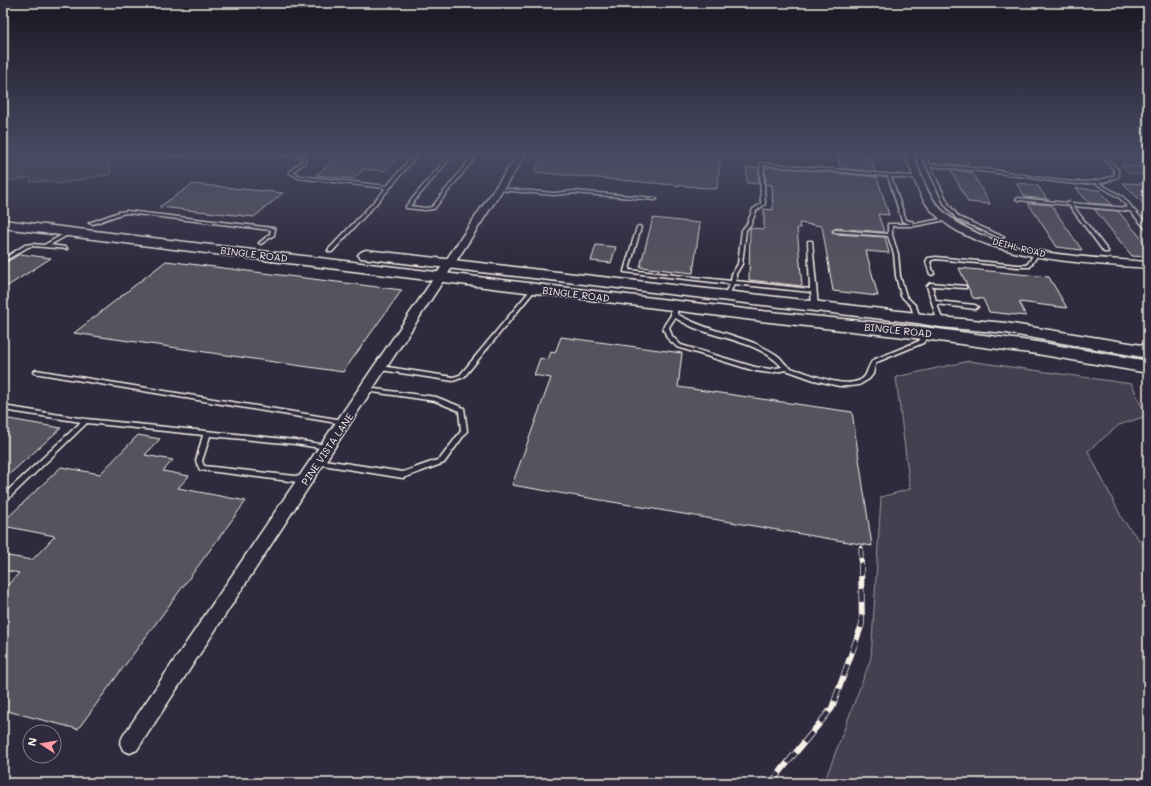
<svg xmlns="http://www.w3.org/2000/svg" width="1151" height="786" font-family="Mali,sans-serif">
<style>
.green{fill:#454050;stroke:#9c989c}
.building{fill:#56525f;stroke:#f4f1e8}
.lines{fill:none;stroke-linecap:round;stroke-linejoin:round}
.lane-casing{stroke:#f4f1e8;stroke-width:3}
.street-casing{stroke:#f4f1e8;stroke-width:3}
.primary-casing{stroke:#f4f1e8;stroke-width:3}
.lane{fill:#2f2a3d;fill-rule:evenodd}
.street{fill:#2f2a3d;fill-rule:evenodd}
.primary{fill:#2f2a3d;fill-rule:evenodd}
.rail-far1-casing{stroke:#f4f1e8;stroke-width:5}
.rail-casing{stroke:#f4f1e8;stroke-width:6}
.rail-far1{stroke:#2f2a3d;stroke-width:3.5;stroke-dasharray:10;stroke-linecap:butt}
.rail{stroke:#2f2a3d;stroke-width:4.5;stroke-dasharray:13;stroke-linecap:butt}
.labels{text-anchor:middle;stroke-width:3;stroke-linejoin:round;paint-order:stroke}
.far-street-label{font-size:9px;fill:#f4f1e8;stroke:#2f2a3d}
.street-label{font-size:10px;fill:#f4f1e8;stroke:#2f2a3d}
</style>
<rect width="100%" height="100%" fill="#2f2a3d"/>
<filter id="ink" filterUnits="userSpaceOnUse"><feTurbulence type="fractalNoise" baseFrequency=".025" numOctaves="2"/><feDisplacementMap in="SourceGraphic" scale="8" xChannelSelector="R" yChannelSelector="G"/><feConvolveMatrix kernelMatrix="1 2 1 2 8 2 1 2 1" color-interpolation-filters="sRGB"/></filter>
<g filter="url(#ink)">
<g class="green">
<path d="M3,154H56L74,166L79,155L97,154L109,163L111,174L57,184L47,181L31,182L30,177L3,182Z"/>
<path d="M1135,158L1148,160V175L1128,173L1122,165L1142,167Z"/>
<path d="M969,361L1132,384L1146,416L1119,425L1088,451L1123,520L1148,551V783H824L871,658L881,497L910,489L896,377Z"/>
</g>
<g class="building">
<path d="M341,154H402L384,171L364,169L353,179L316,175Z"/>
<path d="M545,154H721L717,189L534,172Z"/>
<path d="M838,154H858V157L871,158L875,172L840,168Z"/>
<path d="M943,154H962L969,166L948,164Z"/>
<path d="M746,167L759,168V184L747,183Z"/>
<path d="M772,167L877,177L889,215L878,214L884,232L835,228L832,232L835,234L885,237L889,253L866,251L878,296L833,291L822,226L799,223L800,228H797L802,286L749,280L750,228L764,229V209L773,210L772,185L766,184L765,168Z"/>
<path d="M951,170L972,172L990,204L968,202Z"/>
<path d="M1016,183L1037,185L1047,199L1025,197Z"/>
<path d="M1123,183L1145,184L1148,187V208Z"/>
<path d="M193,184L283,193L254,217L159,207Z"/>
<path d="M1076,188L1099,190L1112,205L1089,203Z"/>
<path d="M1028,203L1051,205L1082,250L1057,247Z"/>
<path d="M1094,209L1118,211L1148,246V257L1132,256Z"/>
<path d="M653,218L700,223L693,273L640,267Z"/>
<path d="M596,245L616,247L611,263L591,261Z"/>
<path d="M20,254L51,258L3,289V264Z"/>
<path d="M166,261L402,290L343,372L74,333Z"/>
<path d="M959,268L1049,277L1067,308L1019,302L1026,316L989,312L983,299L973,298Z"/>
<path d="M561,337L682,353L678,387L852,412L872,546L512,485L551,378L534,375L540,358L548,360L551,352L555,353Z"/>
<path d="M3,418L61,428L3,480Z"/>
<path d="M138,435L160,439L145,455L173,460L163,471L189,476L178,488L246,501L78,729L3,710V590L19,573L3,570V560L8,556L32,560L55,536L3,526V522L61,467L100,474Z"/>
</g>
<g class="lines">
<g class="lane-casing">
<g id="lane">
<path d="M164,154H186L181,156L166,155Z"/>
<path d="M280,154L305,155V162L293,172L300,176L387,186L414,154H418L385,194L332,252H330L328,251V250L383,192L385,188L298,178L289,172L302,161V157L282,155Z"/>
<path d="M450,154H454L410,206L425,208L432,207L474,154H478L434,209L425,210L406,208V206Z"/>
<path d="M921,154H925L929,164C953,166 976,168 1000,171C1034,176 1083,190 1115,175L1114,170L1100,154H1104L1118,170L1119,176L1108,181L1099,183L1123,197L1130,205L1133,209L1148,225V229H1146L1130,211L1073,206L1108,251V252H1104L1069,205L1018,200L1016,199L1018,198L1067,203L1069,202L1071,203L1128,208L1120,198L1095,183L1077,184L1059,182L998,173L930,166L949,205L959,217L1004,237L1002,238H1000L957,219L945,205Z"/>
<path d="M760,163L920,177L921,178L919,179L891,177L906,220L914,222V224H915L946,218L948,219L946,220L915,226H892V235L898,254L900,276L906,296L916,306L920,318L919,319H915L911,306L901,296L896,276L894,254L888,236L835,232L833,231L835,230L888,234V224H910L902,221L888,176L763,165L765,204L756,211L751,224L746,230L742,264L736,274V281L810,289L808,242V241H812L818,307L817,308H813L812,307L811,292L734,284L729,296L726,298L723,296L730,284L624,272V271L637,227L639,226L641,227L629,270L731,281L732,274L738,264L742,230L747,224L753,209L761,204Z"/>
<path d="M498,188L554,193L574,191L655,198L657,199L655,200L574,193L554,195L499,190H498Z"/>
<path d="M127,211L273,228L275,229L274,235L261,244L259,243L270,234L271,230L127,213L121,214L93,224L89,223L119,212Z"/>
<path d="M69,231L73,232L50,245L65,247L67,248V249L32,246L28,247L3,262V259L25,245L32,244L44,245Z"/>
<path d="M1035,252H1039V253L1030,267H1018L936,259L932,260L930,262L934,274L932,275L930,274L926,262L928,258L936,257L1018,265H1027Z"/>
<path d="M930,283L966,286V288H964L933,286H932L936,301L975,305L978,307L975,309L937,304L943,322L942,323H938L927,286Z"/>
<path d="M532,288H534L536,289L464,377L453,381L381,370L378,368L381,366L453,377L460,375Z"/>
<path d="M674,303L677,305V314C701,328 728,333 754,343C763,347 771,351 778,356C782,359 785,365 789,367C793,369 797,370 801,371C816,376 842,387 858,381C869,377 866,368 873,360L919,341L921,338L920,333L921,332H925L927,338L923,343L877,362L875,365L873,374L869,379L859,385L850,386H839L814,380L786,370L770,373L755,371L677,347L667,338L663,327L671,315V305ZM675,318C683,322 691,327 700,330C728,340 762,344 782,367L770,369L755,367L681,345L672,336L669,327Z"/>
<path d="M36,370L343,420H345L346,422L345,424H343L34,373L33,372Z"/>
<path d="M367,388L436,397L464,408L467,431L444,463L403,478L316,464L315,462L316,460L318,459L403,472L440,459L461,431L459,411L435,401L365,391L364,390L365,389Z"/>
<path d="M3,406L86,419L295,440L326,445H328L329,447L328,449H326L295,444L210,436L202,461L204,466L305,477L307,478L308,480L307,482L305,483L200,470L196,461L203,435L87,423L6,501L3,502V495L81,422L3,410Z"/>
</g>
</g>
<g class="street-casing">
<g id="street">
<path d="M518,154H526L137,750L130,753L123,750L120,743L123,736Z"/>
<path d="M905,154H913C919,169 924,188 934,201C974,255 1087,257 1148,262V268C1085,263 968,260 927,205C916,190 912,171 905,154Z"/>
</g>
</g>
<g class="primary-casing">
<g id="primary">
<path d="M3,220L761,311L923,327L1037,342L1148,361V373L1037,354L923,339L761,321L3,228Z"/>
<path d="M366,250L917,313L940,317L1006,323L1148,346V358L1006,333L940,327L917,323L361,258L358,255L361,252Z"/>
</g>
</g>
<use href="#lane" class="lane"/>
<use href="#street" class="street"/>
<use href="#primary" class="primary"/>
<g class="rail-far1-casing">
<path id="rail-far1" d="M861,548V564"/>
</g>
<g class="rail-casing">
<path id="rail" d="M771,783L832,708L862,624L861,563"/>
</g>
<use href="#rail-far1" class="rail-far1"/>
<use href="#rail" class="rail"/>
</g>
</g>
<linearGradient id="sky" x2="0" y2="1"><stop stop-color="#1a1722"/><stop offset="0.58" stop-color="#474a62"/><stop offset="1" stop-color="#474a62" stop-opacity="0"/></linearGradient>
<rect width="1151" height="264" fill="url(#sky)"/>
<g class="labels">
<g class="far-street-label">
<text transform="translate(1019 248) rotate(14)" y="3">DEIHL ROAD</text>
</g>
<g class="street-label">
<text transform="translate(254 254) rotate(7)" y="4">BINGLE ROAD</text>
<text transform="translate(576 294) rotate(7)" y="4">BINGLE ROAD</text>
<text transform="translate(898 330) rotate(6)" y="4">BINGLE ROAD</text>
<text transform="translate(327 449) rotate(-56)" y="4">PINE VISTA LANE</text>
</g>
</g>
<rect width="1151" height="786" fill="none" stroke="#2f2a3d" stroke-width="16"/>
<rect x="8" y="8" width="1135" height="770" fill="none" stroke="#f4f1e8" stroke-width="1.5" filter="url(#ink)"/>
<g transform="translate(42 744) rotate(282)"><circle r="19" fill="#2f2a3d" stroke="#7e7a81"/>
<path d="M0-3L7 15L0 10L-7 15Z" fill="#ff9aa2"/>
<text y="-6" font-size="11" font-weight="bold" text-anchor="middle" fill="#f4f1e8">N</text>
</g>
</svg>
